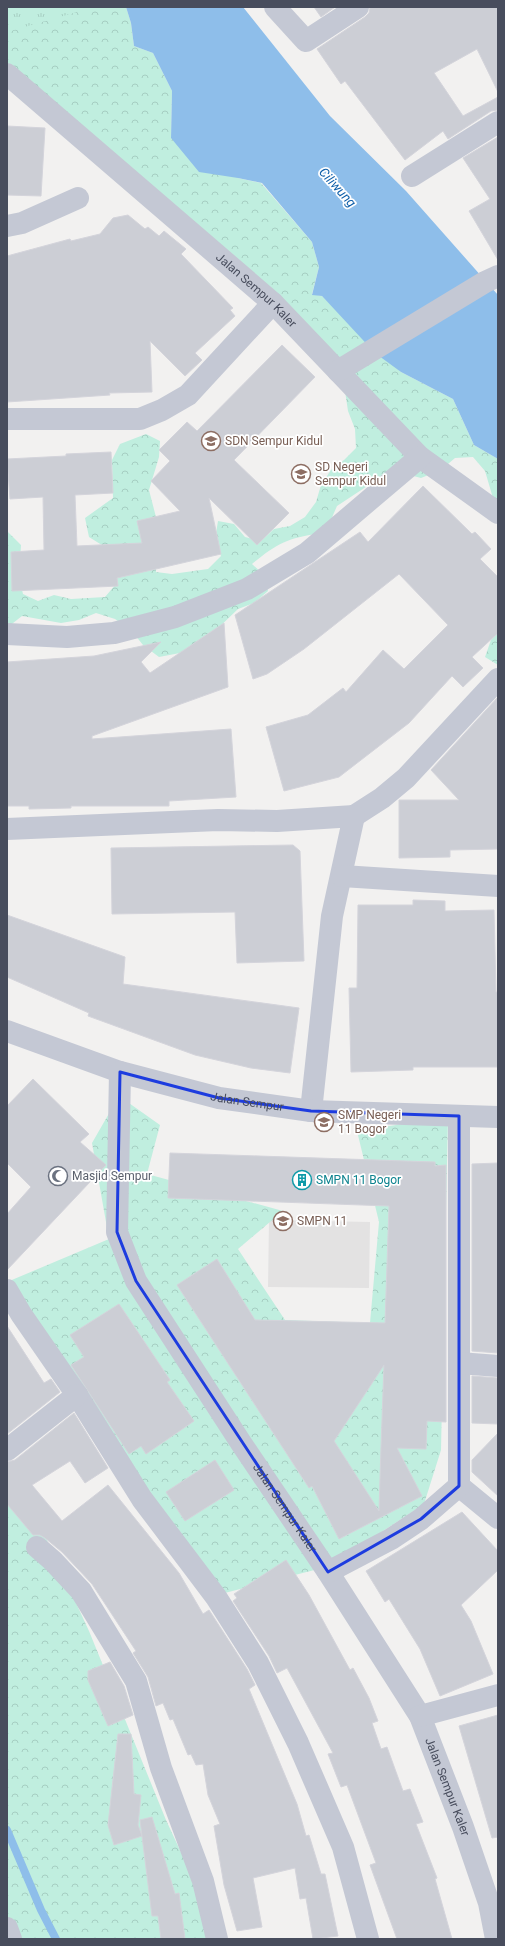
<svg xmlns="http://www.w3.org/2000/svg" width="505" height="1946" font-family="Roboto,sans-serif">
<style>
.education{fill:#e3e2e2}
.forest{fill:url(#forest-crowns)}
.park{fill:url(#park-tufts)}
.water{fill:#8ebeea}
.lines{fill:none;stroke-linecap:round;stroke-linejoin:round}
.stream{stroke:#8ebeea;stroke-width:8}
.building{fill:#ccced5;stroke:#d4d4db;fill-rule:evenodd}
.minor{stroke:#c4c8d4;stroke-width:22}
.marked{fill:none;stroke:#1d3cdf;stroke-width:3;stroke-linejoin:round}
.labels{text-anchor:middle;stroke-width:3.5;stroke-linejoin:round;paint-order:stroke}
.street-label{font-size:12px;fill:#484d5d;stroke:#fff}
.education-label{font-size:12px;fill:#785e54;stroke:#fff;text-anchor:start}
.worship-label{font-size:12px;fill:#5b616d;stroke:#fff;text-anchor:start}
.culture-label{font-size:12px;fill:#0d838f;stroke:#fff;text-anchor:start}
.water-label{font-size:13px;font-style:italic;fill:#0f5fa9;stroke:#fff}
</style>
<defs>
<pattern id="forest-crowns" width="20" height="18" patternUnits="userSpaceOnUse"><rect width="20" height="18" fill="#c0eedf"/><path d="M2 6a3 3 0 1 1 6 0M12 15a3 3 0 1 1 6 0" fill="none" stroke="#a6cec2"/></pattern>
<pattern id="park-tufts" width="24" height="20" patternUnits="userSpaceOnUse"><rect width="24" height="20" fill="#c0eedf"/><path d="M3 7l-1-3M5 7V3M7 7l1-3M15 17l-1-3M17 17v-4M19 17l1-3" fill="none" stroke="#a6cec2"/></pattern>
</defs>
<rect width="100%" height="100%" fill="#f2f1f0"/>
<path class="education" d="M269,1220L370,1222L369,1288L268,1287Z"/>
<g class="forest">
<path d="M7,7H126L131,23L134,46L153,53L172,91L171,138L238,178L261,183L312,242L319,267L312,294L322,296L401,372L453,399L474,445L498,459V515L485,471L473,457L455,458L441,470L421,478L402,473L384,475L337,506L330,522L318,534C289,537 275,545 252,564L264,575L268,591L254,603L238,609L211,635L180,653L159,657L143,645L131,630L115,619L96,613L79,620L61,623L22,616L8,627L7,634V531L21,545L19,578L23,594L38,601L54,595L71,599L105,597L116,584L105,547L89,537L85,518L113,498L112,460L120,444L146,434L160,441L159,457L149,490L157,521L154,539L156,572L172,574L208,569L221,556L215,539L218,521L234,524L245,537L261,541L274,529L290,526L305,517L316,502L321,485L331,470L344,460L356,448L355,429L348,411L345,391L338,371L7,73Z"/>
<path d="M498,633V665L485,657L491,640Z"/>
<path d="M119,1096L160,1125L147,1174L283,1211L238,1249L285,1320L370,1323L379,1222L357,1131L448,1117L441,1450L424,1504L330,1566L209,1597L7,1282L109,1239L92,1143Z"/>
<path d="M7,1478L33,1510L89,1631L166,1820L221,1939H7Z"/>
</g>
<path class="park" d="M7,7H91V8L7,32Z"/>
<path class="water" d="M126,7H243L330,116L406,191L498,295V459L474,445L453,399L401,372L375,353L322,296L312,295L319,267L312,242L262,183L238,178L199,172L171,138L172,91L153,53L134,46L131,23Z"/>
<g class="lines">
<path class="stream" d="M7,1830L41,1910L56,1939"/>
</g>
<g class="building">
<path d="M314,7H335L321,17Z"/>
<path d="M370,7H498V92L477,49L434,73L463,116L498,97V110L491,111L448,139L443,131L405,160L345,81L341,84L317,49L365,17L369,13Z"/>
<path d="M7,126L45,128L41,196L7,195Z"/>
<path d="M498,137V260L469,211L490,199L463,158Z"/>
<path d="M128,215L145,229L148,227L159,236L164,231L186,249L181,254L233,308L230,310L235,316L195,353L202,360L185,376L150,341L152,392L109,393L110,395L7,402V256L70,239L71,241L100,234L113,218Z"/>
<path d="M282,345L315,377L234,460L289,513L257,545L209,498L221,554L117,578L118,586L12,591L11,552L44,550L43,497L10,499L7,459L66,456V454L111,452L113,493L75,495L77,546L142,543L137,521L180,511L151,481L170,461L159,450L187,422L197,431Z"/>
<path d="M423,486L472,534L475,532L491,549L480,559L498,577V633L472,657L483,668L463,687L452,676L409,723L339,777L284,791L266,727L308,715L343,688L346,692L383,650L404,669L448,625L399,574L304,649L267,674L253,679L235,615L360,532L368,542Z"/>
<path d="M224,623L228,687L92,736V739L231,729L236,797L169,801V806H71V808L29,809V806H7V662L94,656L161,642L141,662L150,673Z"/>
<path d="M498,697V849L450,850V857L399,858V800H459L431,770Z"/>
<path d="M293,845L300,851L304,961L237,963L235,912L112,914L111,848Z"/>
<path d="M413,900L445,901V911L494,910L496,992H498V1067H413V1070L351,1072L349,988H357L358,905H413Z"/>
<path d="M7,915L125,957L123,984L299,1008L290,1073L251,1068L195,1055L88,1016L89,1013L7,977Z"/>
<path d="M33,1079L89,1134L80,1142L106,1165L7,1270V1214L31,1187L7,1163V1106Z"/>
<path d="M170,1153L435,1162V1166L446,1165V1422L427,1421L426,1449L397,1448L422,1496L339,1539L312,1486L309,1488L177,1285L217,1259L255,1320L385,1323L389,1206L168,1198ZM384,1365L381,1447L379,1511L334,1441Z"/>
<path d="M498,1163V1353L472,1351V1164Z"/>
<path d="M119,1304L170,1380L167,1382L194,1421L146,1454L141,1446L129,1454L71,1365L84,1357L70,1335Z"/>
<path d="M7,1326L44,1383L51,1379L60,1392L7,1434Z"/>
<path d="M472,1376L498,1378V1424L472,1423Z"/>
<path d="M74,1413L108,1468L85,1483L70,1461L32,1485L62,1521L108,1485L179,1573L203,1614L209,1610L211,1613L247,1669L255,1685L249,1689L297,1804L306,1836L309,1835L321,1874H325L338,1936L313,1939L306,1898L300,1899L295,1868L253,1878L262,1927L237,1931L224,1885L214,1826L220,1824L208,1795L203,1764L196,1765L191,1754L188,1755L173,1719L170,1720L163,1703L156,1706L148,1677L133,1653L136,1651L92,1584L62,1552L45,1538L40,1535H33L7,1504V1462L15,1460Z"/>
<path d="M498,1433V1496L472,1472V1460Z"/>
<path d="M215,1460L234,1490L185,1521L166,1492Z"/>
<path d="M462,1512L498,1551V1570L461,1605L471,1621L493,1674L440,1696L420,1649L389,1599L385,1602L366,1571Z"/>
<path d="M286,1560L309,1595L350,1670L353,1668L369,1698L378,1721L372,1723L381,1749L387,1747L403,1791L410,1789L423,1822L416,1824L437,1878L435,1879L452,1939H397L370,1865L376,1863L347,1785L341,1787L328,1754L333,1753L287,1668L277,1673L269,1656L233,1601L237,1598L234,1594Z"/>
<path d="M110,1662L124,1686L133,1715L108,1726L88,1680V1671Z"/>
<path d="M498,1715V1837L492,1838L459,1726Z"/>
<path d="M118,1734H131L134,1794L141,1795L138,1825L142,1836L114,1845L108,1825Z"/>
<path d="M152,1817L175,1894L179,1893L185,1939H161L158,1916H152L140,1820Z"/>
</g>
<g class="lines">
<g class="minor">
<path d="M275,7L306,41L358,7"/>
<path id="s1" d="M7,74L273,303L420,457L498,513"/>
<path d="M412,176L498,122"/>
<path d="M7,226L22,223L78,198"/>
<path d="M338,371L485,282L498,276"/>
<path d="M7,419H140L162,410L188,395L273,303"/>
<path d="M7,634L67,637L114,633L175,617L247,589L307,553L420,457"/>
<path d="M354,816L382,798L406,778L498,679"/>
<path d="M7,829L218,820L277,821L354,816L332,916L311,1111"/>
<path d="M342,876L498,886"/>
<path id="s2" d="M7,1031L120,1072L219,1098L311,1111L498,1117"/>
<path id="s3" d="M120,1072L117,1232L136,1281L241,1443L328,1572L420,1716L463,1827L489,1903L496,1939"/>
<path d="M459,1116V1486L498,1518"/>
<path d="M7,1290L21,1314L77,1395L142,1499L216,1597L258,1663L298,1743L343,1847L368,1939"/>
<path d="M459,1363L498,1366"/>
<path d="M7,1450L77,1395"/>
<path d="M37,1547L53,1561L81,1591L136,1681L161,1768L203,1881L217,1939"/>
<path d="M328,1572L391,1539L421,1519L459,1486"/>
<path d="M420,1716L498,1695"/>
<path d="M7,1928L11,1939"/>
</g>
</g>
<path class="marked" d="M120,1072L219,1098L311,1111L459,1116V1486L421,1519L328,1572L136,1281L117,1232Z"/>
<defs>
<g id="school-ring" transform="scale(1)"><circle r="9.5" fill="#fff" stroke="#8d6e63" stroke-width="1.5"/><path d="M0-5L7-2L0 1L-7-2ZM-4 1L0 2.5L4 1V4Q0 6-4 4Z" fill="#8d6e63"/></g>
<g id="mosque-ring" transform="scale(1)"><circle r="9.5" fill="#fff" stroke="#6b7280" stroke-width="1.5"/><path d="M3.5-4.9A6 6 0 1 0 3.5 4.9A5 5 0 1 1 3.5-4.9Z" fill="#6b7280"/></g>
<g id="building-ring" transform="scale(1)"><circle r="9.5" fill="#fff" stroke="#0f9aa8" stroke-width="1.5"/><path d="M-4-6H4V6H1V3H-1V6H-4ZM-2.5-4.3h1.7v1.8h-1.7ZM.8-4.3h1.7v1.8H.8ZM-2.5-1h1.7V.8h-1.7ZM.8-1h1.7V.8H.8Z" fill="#0f9aa8"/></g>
</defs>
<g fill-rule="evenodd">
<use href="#school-ring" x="211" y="441"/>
<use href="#school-ring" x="301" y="474"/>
<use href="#school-ring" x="324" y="1122"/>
<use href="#mosque-ring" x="58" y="1176"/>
<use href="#building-ring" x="302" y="1180"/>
<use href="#school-ring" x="283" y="1221"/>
</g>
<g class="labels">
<g class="street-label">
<text dy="4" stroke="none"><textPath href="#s1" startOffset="330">Jalan Sempur Kaler</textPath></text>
<text dy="4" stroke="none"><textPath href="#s2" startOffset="251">Jalan Sempur</textPath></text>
<text dy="4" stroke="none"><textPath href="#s3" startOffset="484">Jalan Sempur Kaler</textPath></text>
<text dy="4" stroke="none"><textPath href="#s3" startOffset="808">Jalan Sempur Kaler</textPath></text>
</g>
<g class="education-label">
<text x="225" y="445">SDN Sempur Kidul</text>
<text x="315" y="471">SD Negeri<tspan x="315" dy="14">Sempur Kidul</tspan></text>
<text x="338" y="1119">SMP Negeri<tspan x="338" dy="14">11 Bogor</tspan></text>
<text x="297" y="1225">SMPN 11</text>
</g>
<g class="worship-label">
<text x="72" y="1180">Masjid Sempur</text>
</g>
<g class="culture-label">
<text x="316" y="1184">SMPN 11 Bogor</text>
</g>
<g class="water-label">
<text transform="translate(338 187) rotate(48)" y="5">Ciliwung</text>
</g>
</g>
<rect width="505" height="1946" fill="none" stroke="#484d5d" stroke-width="16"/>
</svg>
